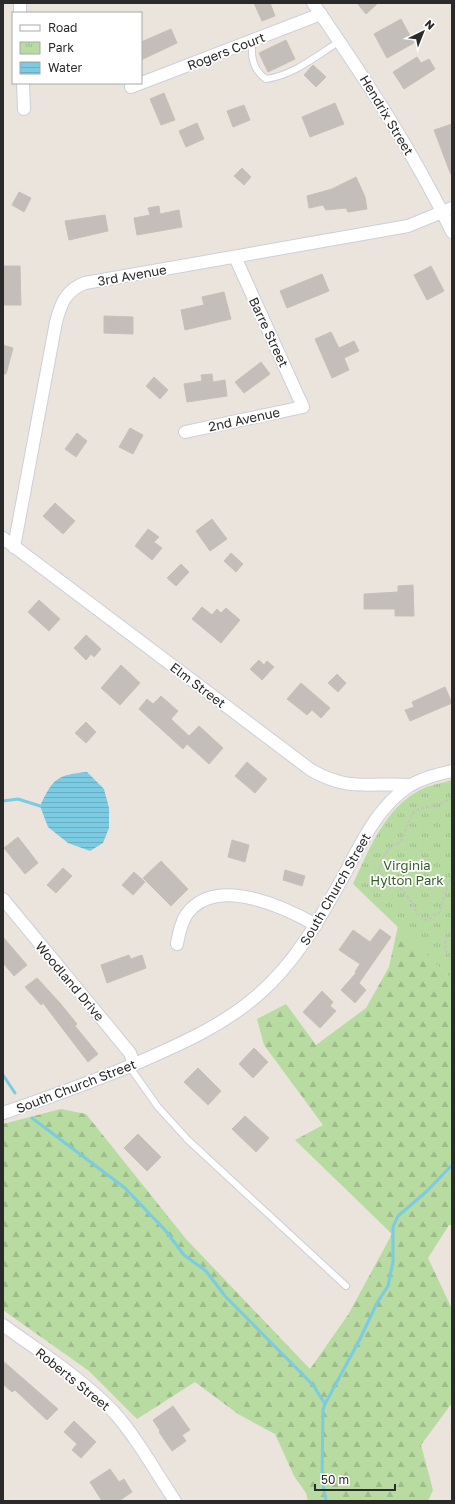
<svg xmlns="http://www.w3.org/2000/svg" width="455" height="1504" font-family="'Golos Text',sans-serif">
<style>
.forest{fill:url(#forest-firs)}
.park{fill:url(#park-tufts)}
.water{fill:url(#water-rules)}
.lines{fill:none;stroke-linecap:round;stroke-linejoin:round}
.stream{stroke:#7bcbe2;stroke-width:3}
.building{fill:#c3beba;stroke:#c6c0b7}
.lane-casing{stroke:#cccfda;stroke-width:8}
.street-casing{stroke:#cccfda;stroke-width:14}
.path{stroke:#c3c3c3;stroke-width:2;stroke-dasharray:3 2;stroke-linecap:butt}
.lane{stroke:#fff;stroke-width:6}
.street{stroke:#fff;stroke-width:12}
.labels{text-anchor:middle;stroke-width:3.5;stroke-linejoin:round;paint-order:stroke}
.street-label{font-size:13px;fill:#2a2a2a;stroke:#fff}
.park-label{font-size:13px;fill:#315f22;stroke:#fff}
</style>
<defs>
<pattern id="forest-firs" width="22" height="20" patternUnits="userSpaceOnUse"><rect width="22" height="20" fill="#b7dba0"/><path d="M5 1l3.5 6h-7zM16 11l3.5 6h-7z" fill="#9ebc8a"/></pattern>
<pattern id="park-tufts" width="24" height="20" patternUnits="userSpaceOnUse"><rect width="24" height="20" fill="#b7dba0"/><path d="M3 7l-1-3M5 7V3M7 7l1-3M15 17l-1-3M17 17v-4M19 17l1-3" fill="none" stroke="#9ebc8a"/></pattern>
<pattern id="water-rules" width="6" height="5" patternUnits="userSpaceOnUse"><rect width="6" height="5" fill="#7bcbe2"/><path d="M0 2.5h6" fill="none" stroke="#6aaec2"/></pattern>
</defs>
<rect width="100%" height="100%" fill="#ebe4dd"/>
<path class="forest" d="M398,926L452,979V1225H449L428,1258L452,1309V1403L421,1445L433,1490L428,1501H308L306,1493L294,1476L275,1434L238,1414L195,1382L137,1419L89,1371L3,1310V1124L61,1109L86,1114L186,1239L310,1369L348,1315L392,1234L295,1140L323,1125L264,1045L257,1019L286,1004L316,1045L366,1008L389,967Z"/>
<path class="park" d="M452,780V979L353,884C369,850 384,809 420,790C429,785 442,783 452,780Z"/>
<path class="water" d="M87,772L104,789L109,808V828L103,843L90,851L68,843L48,827L40,806C53,778 57,775 87,772Z"/>
<g class="lines">
<g class="stream">
<path d="M3,801L18,799L40,806"/>
<path d="M3,1075L15,1093"/>
<path d="M32,1118L125,1188L165,1230L184,1255L206,1271L225,1296L313,1385L325,1404"/>
<path d="M326,1501L322,1478L323,1410L325,1404L360,1339L377,1303L388,1286L393,1262V1227L398,1216L426,1192L452,1165"/>
</g>
</g>
<g class="building">
<path d="M254,3H270L275,16L262,21Z"/>
<path d="M357,3H378L366,14Z"/>
<path d="M401,19L414,43L387,58L374,34Z"/>
<path d="M171,29L177,43L141,60V42Z"/>
<path d="M286,40L295,59L268,72L259,53Z"/>
<path d="M417,57L421,63L429,59L435,69L404,89L393,72Z"/>
<path d="M313,65L326,77L316,87L304,75Z"/>
<path d="M164,93L175,120L161,125L150,99Z"/>
<path d="M335,103L344,124L310,137L302,117Z"/>
<path d="M244,105L250,120L233,127L227,111Z"/>
<path d="M197,123L204,139L186,147L179,131Z"/>
<path d="M452,124V175H451L434,130Z"/>
<path d="M242,168L251,177L244,185L234,176Z"/>
<path d="M356,177L365,197L367,209L348,212L346,208L326,210L323,205L309,208L307,196L332,189Z"/>
<path d="M19,192L31,198L24,212L12,205Z"/>
<path d="M159,206L160,214L179,210L182,227L137,235L134,218L150,215L148,208Z"/>
<path d="M105,215L108,231L69,240L65,221Z"/>
<path d="M3,266H20L21,305H4Z"/>
<path d="M431,266L444,291L427,300L414,275Z"/>
<path d="M322,274L329,291L287,308L280,291Z"/>
<path d="M224,292L231,319L185,330L181,310L204,305L202,297Z"/>
<path d="M104,316L133,317V334L104,333Z"/>
<path d="M331,332L339,348L354,341L359,351L344,358L349,370L332,378L315,339Z"/>
<path d="M3,345L13,348L6,374H3Z"/>
<path d="M261,362L270,374L244,393L235,382Z"/>
<path d="M212,374L213,382L225,380L227,396L187,402L184,384L202,381L201,375Z"/>
<path d="M154,377L168,390L160,399L146,386Z"/>
<path d="M130,428L143,435L133,454L119,447Z"/>
<path d="M77,433L87,441L76,457L65,449Z"/>
<path d="M55,503L75,521L63,534L43,516Z"/>
<path d="M212,519L227,539L210,551L196,531Z"/>
<path d="M148,529L159,537L154,542L162,548L152,560L135,546Z"/>
<path d="M231,553L243,564L236,572L224,561Z"/>
<path d="M181,564L189,572L176,586L167,578Z"/>
<path d="M413,585L414,616H395V609H364V594L398,592V586Z"/>
<path d="M39,600L60,619L49,631L28,612Z"/>
<path d="M202,607L212,615L217,609L221,613L226,608L240,620L221,643L192,619Z"/>
<path d="M86,635L101,649L94,657L91,654L86,660L74,648Z"/>
<path d="M259,660L264,665L267,661L274,667L262,680L250,669Z"/>
<path d="M121,665L140,683L120,705L101,688Z"/>
<path d="M337,674L346,683L338,692L328,683Z"/>
<path d="M301,683L330,708L321,718L312,710L307,715L287,699Z"/>
<path d="M445,687L452,703L410,721L405,710L414,707L412,702Z"/>
<path d="M161,696L178,711L171,719L189,736L199,726L223,748L209,764L187,744L183,749L139,709L147,699L153,704Z"/>
<path d="M86,722L96,732L86,743L75,733Z"/>
<path d="M247,762L267,779L255,793L235,776Z"/>
<path d="M18,837L38,863L25,874L4,848Z"/>
<path d="M232,840L249,845L245,862L228,857Z"/>
<path d="M161,861L188,889L171,906L143,878Z"/>
<path d="M63,868L72,876L56,893L47,885Z"/>
<path d="M285,870L305,876L302,886L283,880Z"/>
<path d="M134,872L145,882L133,895L122,885Z"/>
<path d="M380,929L391,937L359,983L366,990L355,1003L341,990L356,973L355,972L360,964L339,950L353,930L370,942Z"/>
<path d="M3,937L27,965L14,976L3,963Z"/>
<path d="M129,955L131,959L142,955L146,968L107,983L101,965Z"/>
<path d="M37,978L60,1003L77,1024L75,1026L98,1054L88,1062L43,1003L41,1005L25,987Z"/>
<path d="M322,991L333,1002L330,1006L336,1011L320,1028L303,1012Z"/>
<path d="M254,1048L268,1062L253,1078L239,1064Z"/>
<path d="M198,1068L221,1091L208,1105L184,1082Z"/>
<path d="M245,1116L269,1138L256,1152L232,1129Z"/>
<path d="M138,1134L161,1157L147,1171L124,1148Z"/>
<path d="M3,1361L58,1409L47,1420L15,1390L12,1392L3,1384Z"/>
<path d="M173,1406L190,1430L182,1435L186,1441L172,1451L159,1432L160,1431L153,1420Z"/>
<path d="M74,1421L96,1442L81,1458L72,1450L77,1444L64,1432Z"/>
<path d="M110,1469L119,1482L124,1479L132,1492L119,1501H102L90,1482Z"/>
</g>
<g class="lines">
<g class="lane-casing">
<g id="lane">
<path d="M253,40C250,56 253,70 266,79C294,75 316,56 340,41"/>
<path d="M129,1066L158,1107L188,1140L346,1286"/>
</g>
</g>
<g class="street-casing">
<g id="street">
<path d="M20,3V13"/>
<path d="M313,3C364,77 413,151 452,232"/>
<path d="M23,83L24,109"/>
<path d="M131,87L321,14"/>
<path d="M185,432L303,407L235,257"/>
<path d="M3,538L311,770C349,792 370,782 410,785"/>
<path d="M14,547L56,322C61,303 66,290 85,283L408,226L452,208"/>
<path d="M3,899L130,1053L134,1064"/>
<path d="M177,944C179,932 182,917 192,908C223,878 286,908 316,925"/>
<path d="M3,1113C50,1097 98,1080 144,1060C185,1042 225,1024 259,994C296,962 319,920 343,877C361,844 377,807 409,786C422,778 438,774 452,771"/>
<path d="M3,1325C40,1352 81,1378 113,1411C137,1438 155,1471 175,1501"/>
</g>
</g>
<g class="path">
<path d="M452,798L438,805L419,809L412,814L402,839L397,844L391,846L382,859L379,871C384,882 397,883 405,893C412,901 415,916 426,920L439,913L449,881L452,879"/>
<path d="M452,933C441,939 445,954 452,961"/>
<path d="M451,1425L452,1426"/>
</g>
<use href="#lane" class="lane"/>
<use href="#street" class="street"/>
</g>
<g class="labels">
<g class="street-label">
<text transform="translate(226 51) rotate(-21)" y="5">Rogers Court</text>
<text transform="translate(387 115) rotate(59)" y="5">Hendrix Street</text>
<text transform="translate(132 275) rotate(-10)" y="5">3rd Avenue</text>
<text transform="translate(269 332) rotate(65)" y="5">Barre Street</text>
<text transform="translate(244 419) rotate(-12)" y="5">2nd Avenue</text>
<text transform="translate(198 685) rotate(37)" y="5">Elm Street</text>
<text transform="translate(335 889) rotate(-60)" y="5">South Church Street</text>
<text transform="translate(70 981) rotate(50)" y="5">Woodland Drive</text>
<text transform="translate(76 1086) rotate(-21)" y="5">South Church Street</text>
<text transform="translate(73 1379) rotate(39)" y="5">Roberts Street</text>
</g>
<g class="park-label">
<text x="407" y="870">Virginia<tspan x="407" dy="15">Hylton Park</tspan></text>
</g>
</g>
<rect width="455" height="1504" fill="none" stroke="#2a2a2a" stroke-width="8"/>
<rect x="12" y="12" width="130" height="72" fill="#ffffff" stroke="#aaaaaa"/>
<rect x="20" y="25" width="20" height="6" fill="#ffffff" stroke="#aaaaaa"/>
<text x="48" y="32" font-size="12" fill="#2a2a2a">Road</text>
<rect x="20" y="42" width="20" height="12" fill="url(#park-tufts)" stroke="#aaaaaa"/>
<text x="48" y="52" font-size="12" fill="#2a2a2a">Park</text>
<rect x="20" y="62" width="20" height="12" fill="url(#water-rules)" stroke="#aaaaaa"/>
<text x="48" y="72" font-size="12" fill="#2a2a2a">Water</text>
<g transform="translate(423 32) rotate(43)" stroke="#ffffff" stroke-width="3" paint-order="stroke">
<path d="M0-3L7 15L0 10L-7 15Z" fill="#2a2a2a"/>
<text y="-6" font-size="11" font-weight="bold" text-anchor="middle" fill="#2a2a2a">N</text>
</g>
<path d="M315 1484v6h80v-6" fill="none" stroke="#2a2a2a" stroke-width="2"/>
<text x="321" y="1484" font-size="12" fill="#2a2a2a" stroke="#ffffff" stroke-width="3" paint-order="stroke">50 m</text>
</svg>
